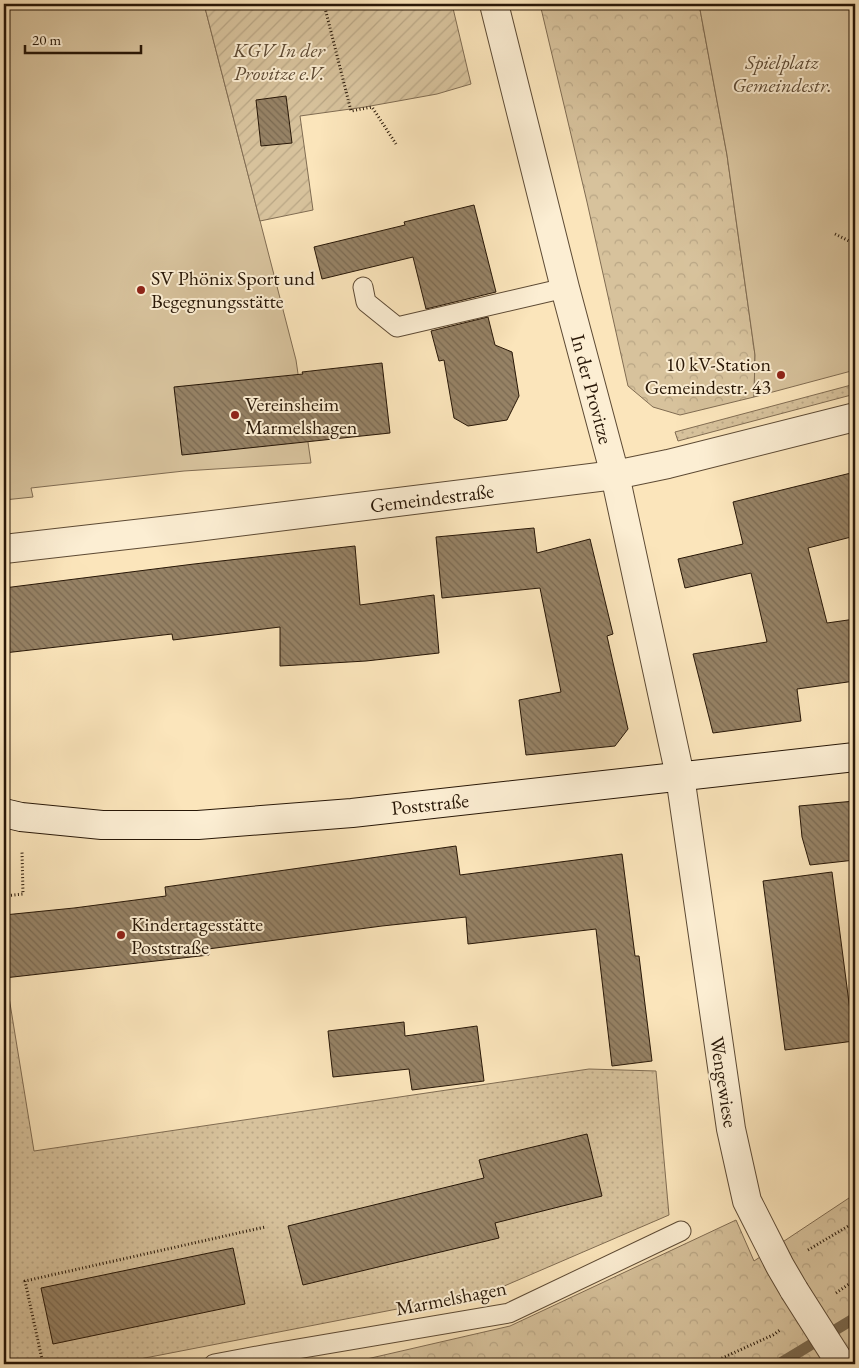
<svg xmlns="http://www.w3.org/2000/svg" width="859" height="1368" font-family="'EB Garamond',serif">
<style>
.grass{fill:url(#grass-dots);stroke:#806c52}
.forest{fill:url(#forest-crowns);stroke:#806c52}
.park{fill:#d7c29c;stroke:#806c52}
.garden{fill:url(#garden-furrows);stroke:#806c52}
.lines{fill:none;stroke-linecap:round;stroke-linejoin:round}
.stream{stroke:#7b694e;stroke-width:11}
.building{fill:url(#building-back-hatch);stroke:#281707}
.lane-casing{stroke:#5d4a34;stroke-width:21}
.street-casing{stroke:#5d4a34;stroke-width:30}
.secondary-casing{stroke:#281707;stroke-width:30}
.path{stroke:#281707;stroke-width:3;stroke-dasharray:1 2.5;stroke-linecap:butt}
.lane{stroke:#fceed3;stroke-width:19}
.street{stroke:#fceed3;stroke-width:28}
.secondary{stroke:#fceed3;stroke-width:28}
.street-bridge-casing{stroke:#5d4a34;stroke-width:30;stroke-linecap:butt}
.street-bridge{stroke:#fceed3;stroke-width:28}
.poi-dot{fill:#8f2418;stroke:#fceed3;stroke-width:2}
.labels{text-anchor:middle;stroke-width:4;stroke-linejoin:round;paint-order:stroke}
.park-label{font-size:20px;font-style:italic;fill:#5d4a34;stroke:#fceed3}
.poi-label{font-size:20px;fill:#281707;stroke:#fceed3;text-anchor:start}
.street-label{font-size:20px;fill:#281707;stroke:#fceed3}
</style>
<defs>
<pattern id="grass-dots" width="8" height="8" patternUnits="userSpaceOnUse" patternTransform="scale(1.25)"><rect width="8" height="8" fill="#d7c29c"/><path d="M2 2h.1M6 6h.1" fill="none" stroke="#b9a685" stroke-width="1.8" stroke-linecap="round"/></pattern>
<pattern id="forest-crowns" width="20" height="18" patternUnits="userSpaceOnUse" patternTransform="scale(1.25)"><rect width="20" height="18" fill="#d7c29c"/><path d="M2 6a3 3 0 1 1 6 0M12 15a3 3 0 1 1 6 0" fill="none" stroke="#b9a685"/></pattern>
<pattern id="garden-furrows" width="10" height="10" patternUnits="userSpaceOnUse" patternTransform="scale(1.25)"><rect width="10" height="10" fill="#d7c29c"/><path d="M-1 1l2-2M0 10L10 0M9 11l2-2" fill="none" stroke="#b9a685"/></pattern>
<pattern id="building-back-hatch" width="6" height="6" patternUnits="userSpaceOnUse" patternTransform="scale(1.25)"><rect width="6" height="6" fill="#968265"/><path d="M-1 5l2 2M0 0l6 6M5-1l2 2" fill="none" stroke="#7a6951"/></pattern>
</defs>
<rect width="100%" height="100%" fill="#fbe5bb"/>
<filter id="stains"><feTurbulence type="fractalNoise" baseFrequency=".004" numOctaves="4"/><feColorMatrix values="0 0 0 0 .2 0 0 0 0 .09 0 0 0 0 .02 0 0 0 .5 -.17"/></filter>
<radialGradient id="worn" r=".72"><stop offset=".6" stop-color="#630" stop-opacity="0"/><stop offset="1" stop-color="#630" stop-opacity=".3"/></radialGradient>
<g class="grass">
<path d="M855,384V394L678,441L675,432Z"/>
<path d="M4,986L8,991L34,1151L589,1069L656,1071L669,1215L495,1290L114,1364H4Z"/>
</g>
<g class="forest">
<path d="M540,4H699L727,155L755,355L754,397L680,415L653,407L628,386L587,202Z"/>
<path d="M855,1194V1364H345L510,1326L736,1220L754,1261Z"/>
</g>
<g class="park">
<path d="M4,4H204L296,360L311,463L184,471L31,488L33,497L4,500Z"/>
<path d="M699,4H855L851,92L855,113V370L754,397L755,355L727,155Z"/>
</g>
<path class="garden" d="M204,4H452L471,84L437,94L365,107L300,116L313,210L260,221Z"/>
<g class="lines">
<path class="stream" d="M779,1364L855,1318"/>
</g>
<g class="building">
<path d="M286,96L292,143L261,146L256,100Z"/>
<path d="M474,205L496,292L426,309L413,257L322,279L314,247L405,225L404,222Z"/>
<path d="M488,317L495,345L512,352L519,396L507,420L468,426L454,418L444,360L439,361L431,331Z"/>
<path d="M382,363L390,433L182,455L174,387L303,374L302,372Z"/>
<path d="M855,472V536L808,548L827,623L855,619V681L797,689L801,721L713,733L693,654L767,642L751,573L685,588L678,559L743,544L733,502Z"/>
<path d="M534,528L537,553L590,539L613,634L607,636L628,729L615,746L526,755L519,700L561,692L540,588L442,598L436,537Z"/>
<path d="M355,546L360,605L434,595L439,653L366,661L280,666V627L173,640L172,634L4,653V588L194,564Z"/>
<path d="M855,801V860L810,865L802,837L799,806Z"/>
<path d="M456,846L460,875L622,854L635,956H639L652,1061L612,1066L596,929L468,944L466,917L382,926L208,949L209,955L4,978V915L74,908L166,896L165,887Z"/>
<path d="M832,872L854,1041L785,1050L763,881Z"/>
<path d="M404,1022L405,1036L477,1026L484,1081L412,1090L409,1069L333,1077L328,1031Z"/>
<path d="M587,1134L602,1196L495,1223L499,1238L303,1285L288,1226L484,1178L479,1160Z"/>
<path d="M233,1248L245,1304L53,1344L41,1288Z"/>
</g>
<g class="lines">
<g class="lane-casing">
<g id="lane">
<path d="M363,287L366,302L397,327L565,288"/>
<path d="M214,1364L268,1354L509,1313L681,1231"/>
</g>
</g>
<g class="street-casing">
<g id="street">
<path d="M494,4L565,288L615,475L680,776L731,1129L747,1201L780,1266L794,1290"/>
<path d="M4,549L188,528L615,475L668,464L855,417"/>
</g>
</g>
<g class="secondary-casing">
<path id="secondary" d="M4,813L21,817L102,825H198L352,813L855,757"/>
</g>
<g class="path">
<path d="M324,4L351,111L372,107L396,144"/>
<path d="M835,234L851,242L855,247"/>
<path d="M4,896L23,894L22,852"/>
<path d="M808,1250L855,1222"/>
<path d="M836,1293L855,1280"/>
<path d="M43,1364L25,1281L265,1227"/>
<path d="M709,1364L773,1335L780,1330"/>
</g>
<use href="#lane" class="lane"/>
<use href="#street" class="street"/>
<use href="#secondary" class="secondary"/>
<g class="street-bridge-casing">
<path id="street-bridge" d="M794,1290L841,1364"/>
</g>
<use href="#street-bridge" class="street-bridge"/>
</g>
<g class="poi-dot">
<circle cx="141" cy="290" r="5"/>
<circle cx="781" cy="375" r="5"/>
<circle cx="235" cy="415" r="5"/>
<circle cx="121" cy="935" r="5"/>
</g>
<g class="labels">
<g class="park-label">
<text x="279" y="57">KGV In der<tspan x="279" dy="23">Provitze e.V.</tspan></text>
<text x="782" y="69">Spielplatz<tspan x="782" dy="23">Gemeindestr.</tspan></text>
</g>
<g class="poi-label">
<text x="151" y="285">SV Phönix Sport und<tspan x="151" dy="23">Begegnungsstätte</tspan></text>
<text x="771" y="371" text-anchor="end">10 kV-Station<tspan x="771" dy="23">Gemeindestr. 43</tspan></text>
<text x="245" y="411">Vereinsheim<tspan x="245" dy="23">Marmelshagen</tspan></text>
<text x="131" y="931">Kindertagesstätte<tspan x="131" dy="23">Poststraße</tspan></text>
</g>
<g class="street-label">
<text transform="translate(592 389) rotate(75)" y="7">In der Provitze</text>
<text transform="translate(432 498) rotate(-7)" y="7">Gemeindestraße</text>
<text transform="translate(430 804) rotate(-6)" y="7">Poststraße</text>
<text transform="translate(724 1082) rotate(81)" y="7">Wengewiese</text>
<text transform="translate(451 1298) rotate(-11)" y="7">Marmelshagen</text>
</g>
</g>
<rect width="859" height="1368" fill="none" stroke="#fbe5bb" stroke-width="20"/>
<rect x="5" y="5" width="849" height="1358" fill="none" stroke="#281707" stroke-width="2.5"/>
<rect x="10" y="10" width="839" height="1348" fill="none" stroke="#281707"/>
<path d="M25 45v8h116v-8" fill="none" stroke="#281707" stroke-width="2.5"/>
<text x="32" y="45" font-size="15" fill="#281707" stroke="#fceed3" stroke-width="4" paint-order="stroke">20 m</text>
<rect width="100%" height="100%" filter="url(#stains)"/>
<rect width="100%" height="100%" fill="url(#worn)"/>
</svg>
